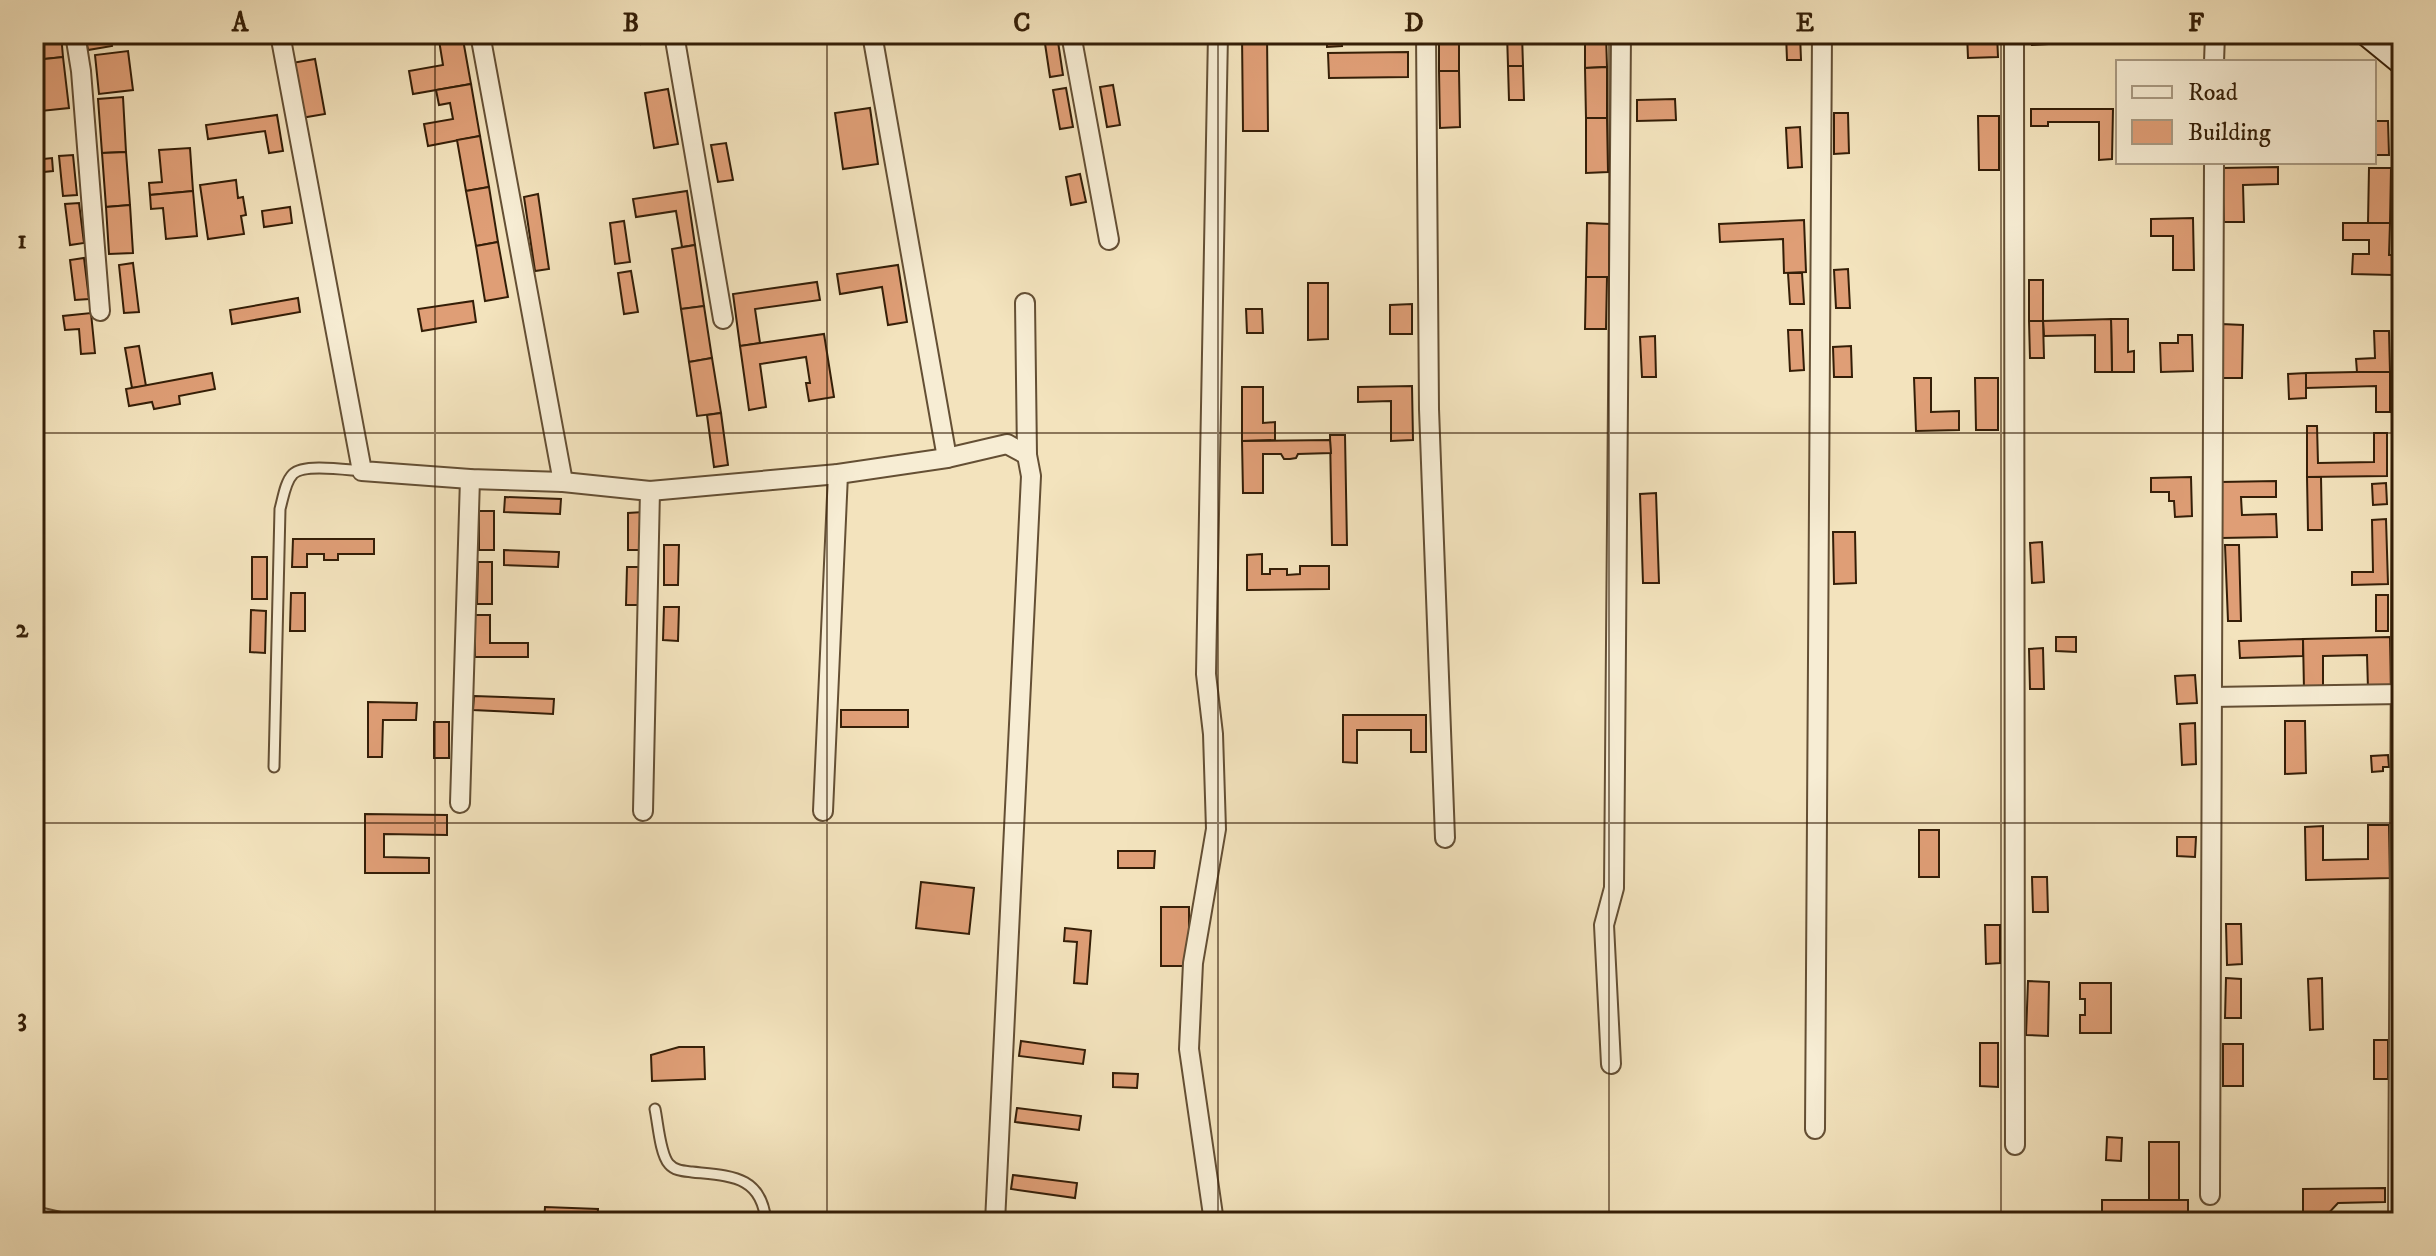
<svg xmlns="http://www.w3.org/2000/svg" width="2436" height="1256" font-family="'IM FELL DW Pica',serif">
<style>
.building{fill:#df9e76;stroke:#341e07;stroke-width:2}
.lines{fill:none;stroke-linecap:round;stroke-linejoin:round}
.lane-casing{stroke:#644f34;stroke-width:13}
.street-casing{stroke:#644f34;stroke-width:22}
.secondary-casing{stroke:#341e07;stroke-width:30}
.lane{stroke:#f7edd4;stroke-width:9}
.street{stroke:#f7edd4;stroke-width:18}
.secondary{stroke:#f7edd4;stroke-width:26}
.grid{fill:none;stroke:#341e07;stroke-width:2;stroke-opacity:0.55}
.neatline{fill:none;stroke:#341e07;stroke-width:3}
.grid-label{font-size:26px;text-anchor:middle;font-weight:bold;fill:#341e07}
</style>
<rect width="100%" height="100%" fill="#f3e3bd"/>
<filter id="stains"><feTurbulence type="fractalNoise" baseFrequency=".0025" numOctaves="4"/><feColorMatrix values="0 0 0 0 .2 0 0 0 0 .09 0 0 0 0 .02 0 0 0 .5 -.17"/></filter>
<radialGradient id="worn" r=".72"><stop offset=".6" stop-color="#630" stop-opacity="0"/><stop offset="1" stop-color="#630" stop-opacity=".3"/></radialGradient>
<g class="building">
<path d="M34,34H61L63,57L35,60Z"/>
<path d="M85,34H110L112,46L88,50Z"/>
<path d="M438,34H462L471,84L413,94L409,71L443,65Z"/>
<path d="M639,34H659L660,40L641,44Z"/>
<path d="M1242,34H1267L1268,131H1243Z"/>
<path d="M1327,34H1341L1342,46L1327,47Z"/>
<rect x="1439" y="34" width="20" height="37"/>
<path d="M1507,34H1522L1523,66H1508Z"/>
<path d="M1585,34H1606L1607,67L1585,68Z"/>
<path d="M1786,34H1800L1801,60H1787Z"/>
<path d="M1967,34H1997L1998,57L1968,58Z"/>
<path d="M2032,34H2048V44L2032,45Z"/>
<path d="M1057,35L1063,75L1050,77L1044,37Z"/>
<path d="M128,51L133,90L99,94L95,55Z"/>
<path d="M1408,52V77L1329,78L1328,53Z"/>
<path d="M63,57L69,108L41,111L35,60Z"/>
<path d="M315,59L325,114L301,118L292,63Z"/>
<path d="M1508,66H1523L1524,100H1509Z"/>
<path d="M1607,67V118H1586L1585,68Z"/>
<path d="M1439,71H1459L1460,127L1440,128Z"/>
<path d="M471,84L480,136L428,146L424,124L453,119L450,103L439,105L436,90Z"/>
<path d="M1113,85L1120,125L1107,127L1100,87Z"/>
<path d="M1066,88L1073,127L1060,129L1053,90Z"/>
<path d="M668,89L678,144L654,148L645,93Z"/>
<path d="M123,97L126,152L102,153L98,99Z"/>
<path d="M1675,99L1676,120L1637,121V100Z"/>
<path d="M870,108L878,164L843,169L835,113Z"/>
<path d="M2031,109H2113L2112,159L2099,160V122H2048V126H2031Z"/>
<path d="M1834,113H1848L1849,153L1834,154Z"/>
<path d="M277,115L283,151L269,153L265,131L208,139L206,125Z"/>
<path d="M1978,116H1999V170H1979Z"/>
<path d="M1586,118H1607L1608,172L1586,173Z"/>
<path d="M2374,121H2388L2389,155H2375Z"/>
<path d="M1800,127L1802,167L1788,168L1786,128Z"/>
<path d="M480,136L489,187L466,191L457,140Z"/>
<path d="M726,143L733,180L718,182L711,145Z"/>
<path d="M190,148L193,191L150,195L149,183L162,182L159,150Z"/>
<path d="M126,152L130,205L106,207L102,153Z"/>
<path d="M73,155L77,195L63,196L59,156Z"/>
<path d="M52,158L53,171L34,173V160Z"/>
<path d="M2278,167V184L2243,185L2244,222H2224L2222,168Z"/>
<path d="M2369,168H2391L2390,223H2368Z"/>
<path d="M1080,174L1086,202L1071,205L1066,177Z"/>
<path d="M236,180L238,198L243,197L246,215L241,216L244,234L208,239L200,185Z"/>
<path d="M489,187L498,242L476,246L466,191Z"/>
<path d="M193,191L197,236L166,239L163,208L151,209L150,195Z"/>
<path d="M687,191L695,245L682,247L676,211L636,217L633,199Z"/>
<path d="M538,194L549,269L535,271L524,197Z"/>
<path d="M79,203L84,243L70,245L65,204Z"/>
<path d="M130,205L133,253L109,254L106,207Z"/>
<path d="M290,207L292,223L264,227L262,211Z"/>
<path d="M2193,218L2194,270H2173V236H2151V219Z"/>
<path d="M1804,220L1806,272L1784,273L1783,239L1720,242L1719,224Z"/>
<path d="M624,221L630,262L615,264L610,223Z"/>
<path d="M1587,223L1610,224L1609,277H1586Z"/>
<path d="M2343,223H2390L2389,255H2393V275L2352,274L2353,254H2369V240H2343Z"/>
<path d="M498,242L508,297L485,301L476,246Z"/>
<path d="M695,245L704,306L681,309L672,249Z"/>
<path d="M84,258L89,299L75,300L70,260Z"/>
<path d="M133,263L139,312L124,313L119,265Z"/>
<path d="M898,265L907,322L888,325L882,287L840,294L837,274Z"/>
<path d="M1848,269L1850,308H1836L1834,270Z"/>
<path d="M631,271L638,312L624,314L618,273Z"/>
<path d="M1788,273H1802L1804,304H1790Z"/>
<path d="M1586,277H1607L1606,329H1585Z"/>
<rect x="2029" y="280" width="14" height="41"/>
<path d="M817,282L820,300L755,309L760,343L740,346L733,294Z"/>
<path d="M1308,283H1328V339L1308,340Z"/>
<path d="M298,298L300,312L232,324L230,310Z"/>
<path d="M473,301L476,322L422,331L418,309Z"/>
<path d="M1412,304V334H1390V305Z"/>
<path d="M704,306L712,358L689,362L681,309Z"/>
<path d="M1246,309H1262L1263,333H1247Z"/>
<path d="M91,313L95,353L81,354L79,329L65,330L63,316Z"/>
<path d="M2111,319H2128V352L2134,351V372H2112Z"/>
<path d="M2111,319L2112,372H2095V335L2044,336L2043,321Z"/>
<path d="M2029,321H2043L2044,358H2030Z"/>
<path d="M2221,324L2243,325L2242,378H2220Z"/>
<path d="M1788,330H1802L1804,370L1790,371Z"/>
<path d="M2374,331H2389L2390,372H2357L2356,359L2375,358Z"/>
<path d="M824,334L834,397L809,401L806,383H810L806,357L760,364L766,407L749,410L740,346Z"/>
<path d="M2178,335H2192L2193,371L2161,372L2160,343H2178Z"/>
<path d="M1655,336L1656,377H1642L1640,337Z"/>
<path d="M139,346L146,386L132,388L125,348Z"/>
<path d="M1851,346L1852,377H1834L1833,347Z"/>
<path d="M712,358L721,413L697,416L689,362Z"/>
<path d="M2357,372H2390V412H2376V386L2306,388V373Z"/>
<path d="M212,373L215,389L179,396L180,404L154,409L152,402L129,406L126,389Z"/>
<path d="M2306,373V398L2289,399L2288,374Z"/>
<path d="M1914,378H1931V412L1959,411V430L1916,431Z"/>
<path d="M1975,378H1998V430H1976Z"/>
<path d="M1412,386L1413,440L1391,441V401L1358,402V387Z"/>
<path d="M1242,387H1263V423L1275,422V440L1242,441Z"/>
<path d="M721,413L728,465L714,467L707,415Z"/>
<path d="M2307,426H2317L2318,463L2374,462V433H2387V476L2307,477Z"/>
<path d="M1330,435H1345L1347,545H1332Z"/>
<path d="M1330,440L1331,453L1298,454L1296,458L1290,459H1284L1281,454H1263V493H1243L1242,441Z"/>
<path d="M2191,477L2192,516L2175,517L2174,501H2169V492H2151V478Z"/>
<path d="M2307,477H2321L2322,530H2308Z"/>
<path d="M2276,481V497H2241L2242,515L2276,514L2277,537L2221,538L2220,482Z"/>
<path d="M2386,483L2387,504L2373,505L2372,484Z"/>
<path d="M1656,493L1659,583H1643L1640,494Z"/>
<path d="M505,497L561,499L560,514L504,512Z"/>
<rect x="479" y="511" width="15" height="39"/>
<path d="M643,512V550H628V513Z"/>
<path d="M2386,519L2388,584L2352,585V572H2373L2372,520Z"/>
<path d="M1833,532H1855L1856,583L1834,584Z"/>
<path d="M293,539H374V554H338V560H324V554H307V567H292Z"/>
<path d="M2042,542L2044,582L2032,583L2030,543Z"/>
<path d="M664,545H679L678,585H664Z"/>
<path d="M2225,545H2239L2241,621H2228Z"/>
<path d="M504,550L559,552L558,567L504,565Z"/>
<path d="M1262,554V574H1270V569H1287V575L1300,574V566H1329V589L1247,590V555Z"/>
<rect x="252" y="557" width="15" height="42"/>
<path d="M478,562H492V604H477Z"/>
<path d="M627,567H642L641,605H626Z"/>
<path d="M291,593H305V631H290Z"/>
<rect x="2376" y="595" width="12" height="36"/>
<path d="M664,607H679L678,641L663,640Z"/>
<path d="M251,610L266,611L265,653L250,652Z"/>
<path d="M475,615H490V643H528V657H475Z"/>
<path d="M2056,637H2076V652L2056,651Z"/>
<path d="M2390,637L2391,689H2368L2367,655L2323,656V689L2304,690L2303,639Z"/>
<path d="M2303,639V656L2240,658L2239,641Z"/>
<path d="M2043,648L2044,689H2030L2029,649Z"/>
<path d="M2195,675L2197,703L2177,704L2175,676Z"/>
<path d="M474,696L554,699L553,714L473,710Z"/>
<path d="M368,702L417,703L416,720H383L382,757H368Z"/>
<rect x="841" y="710" width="67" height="17"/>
<path d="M1343,715H1426V752H1411V730H1357V763L1343,762Z"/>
<path d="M2285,721H2305L2306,773L2285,774Z"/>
<rect x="434" y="722" width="15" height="36"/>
<path d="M2195,723L2196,764L2182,765L2180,724Z"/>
<path d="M2388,755L2389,767H2383V771L2372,772L2371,756Z"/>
<path d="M365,814L447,815V835L384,834V857L429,858V873H365Z"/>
<path d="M2368,825H2389L2390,878L2306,880L2305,827L2323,826V860L2368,859Z"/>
<rect x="1919" y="830" width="20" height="47"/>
<path d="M2177,837H2196L2195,857L2177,856Z"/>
<path d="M1118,851H1155L1154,868H1118Z"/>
<path d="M2032,877H2047L2048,912H2033Z"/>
<path d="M921,882L974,888L969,934L916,928Z"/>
<rect x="1161" y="907" width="28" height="59"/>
<path d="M2226,924H2241L2242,964L2227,965Z"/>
<path d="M1985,925H2000V963L1986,964Z"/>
<path d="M1065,928L1091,931L1087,984L1074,983L1077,942L1064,941Z"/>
<path d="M2226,978L2241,979V1018H2225Z"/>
<path d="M2322,978L2323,1029L2310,1030L2308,979Z"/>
<path d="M2028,981L2049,982L2048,1036L2026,1035Z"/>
<path d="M2080,983H2111V1033H2080V1015H2085V999H2080Z"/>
<rect x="2374" y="1040" width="14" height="39"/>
<path d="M1021,1041L1085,1050L1083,1064L1019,1056Z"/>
<path d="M1980,1043H1998V1087L1980,1086Z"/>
<rect x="2223" y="1044" width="20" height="42"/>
<path d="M679,1047H704L705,1079L652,1081L651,1055Z"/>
<path d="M1113,1073L1138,1074L1137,1088L1113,1087Z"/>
<path d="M1017,1108L1081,1116L1079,1130L1015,1122Z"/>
<path d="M2107,1137L2122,1138L2121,1161L2106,1160Z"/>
<rect x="2149" y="1142" width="30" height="58"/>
<path d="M1013,1175L1077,1183L1075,1198L1011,1189Z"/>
<path d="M2385,1188V1202L2338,1203L2324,1218L2325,1222H2303V1189Z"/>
<path d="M2102,1200H2188V1222H2166V1218H2120V1222H2102Z"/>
<path d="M545,1207L598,1209L597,1222H544Z"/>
<path d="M598,1212L650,1214V1222H597Z"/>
</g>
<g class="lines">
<g class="lane-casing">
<g id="lane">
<path d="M274,767L280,509C283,499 285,482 293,474C304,463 347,470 362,471"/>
<path d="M655,1109C658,1123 660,1154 669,1164C675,1171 684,1171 692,1172C730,1176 762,1175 766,1222"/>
</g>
</g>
<g class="street-casing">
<g id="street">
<path d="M75,34L81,71L100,311"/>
<path d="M280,34L362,471L470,479L563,482L650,491L838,474L947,458L1007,444L1027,455L1031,476L995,1222"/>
<path d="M480,34L563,482"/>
<path d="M674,34L723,319"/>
<path d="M872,34L947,458"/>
<path d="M1071,34L1109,240"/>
<path d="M1426,34L1429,409L1445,838"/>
<path d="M2014,34L2015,1145"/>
<path d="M2214,62L2215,34"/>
<path d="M1025,303L1027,455"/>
<path d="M2212,697L2402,694"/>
<path d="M460,803L470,479"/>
<path d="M643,811L650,491"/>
<path d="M823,811L838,474"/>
<path d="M1611,1064L1604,925L1614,888L1621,34"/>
<path d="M1815,1129L1822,34"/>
<path d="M2210,1195L2214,162"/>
<path d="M34,1216L60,1222"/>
<path d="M1214,1222L1189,1049L1193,963L1216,829L1213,734L1206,674L1218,34"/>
<path d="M2398,1222L2402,452"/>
</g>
</g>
<g class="secondary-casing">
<path id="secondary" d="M2369,34L2402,61"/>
</g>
<use href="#lane" class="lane"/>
<use href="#street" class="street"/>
<use href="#secondary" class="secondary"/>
</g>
<path class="grid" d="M435,34V1222M827,34V1222M1218,34V1222M1609,34V1222M2001,34V1222M34,433H2402M34,823H2402"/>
<rect width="2436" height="1256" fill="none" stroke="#f3e3bd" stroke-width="88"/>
<rect x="2116" y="60" width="260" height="104" fill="#f7edd4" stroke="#a99a82" stroke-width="2"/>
<rect x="2132" y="86" width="40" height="12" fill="#f7edd4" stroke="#a99a82" stroke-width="2"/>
<text x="2188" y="100" font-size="24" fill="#341e07">Road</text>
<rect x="2132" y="120" width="40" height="24" fill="#df9e76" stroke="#a99a82" stroke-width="2"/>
<text x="2188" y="140" font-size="24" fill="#341e07">Building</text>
<rect x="44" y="44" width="2348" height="1168" class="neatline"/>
<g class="grid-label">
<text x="240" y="31">A</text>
<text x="631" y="31">B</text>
<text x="1022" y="31">C</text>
<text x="1414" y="31">D</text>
<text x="1805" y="31">E</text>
<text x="2196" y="31">F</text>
<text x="22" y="248">1</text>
<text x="22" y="637">2</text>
<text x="22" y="1026">3</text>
</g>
<rect width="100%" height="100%" filter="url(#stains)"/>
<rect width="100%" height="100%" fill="url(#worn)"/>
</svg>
